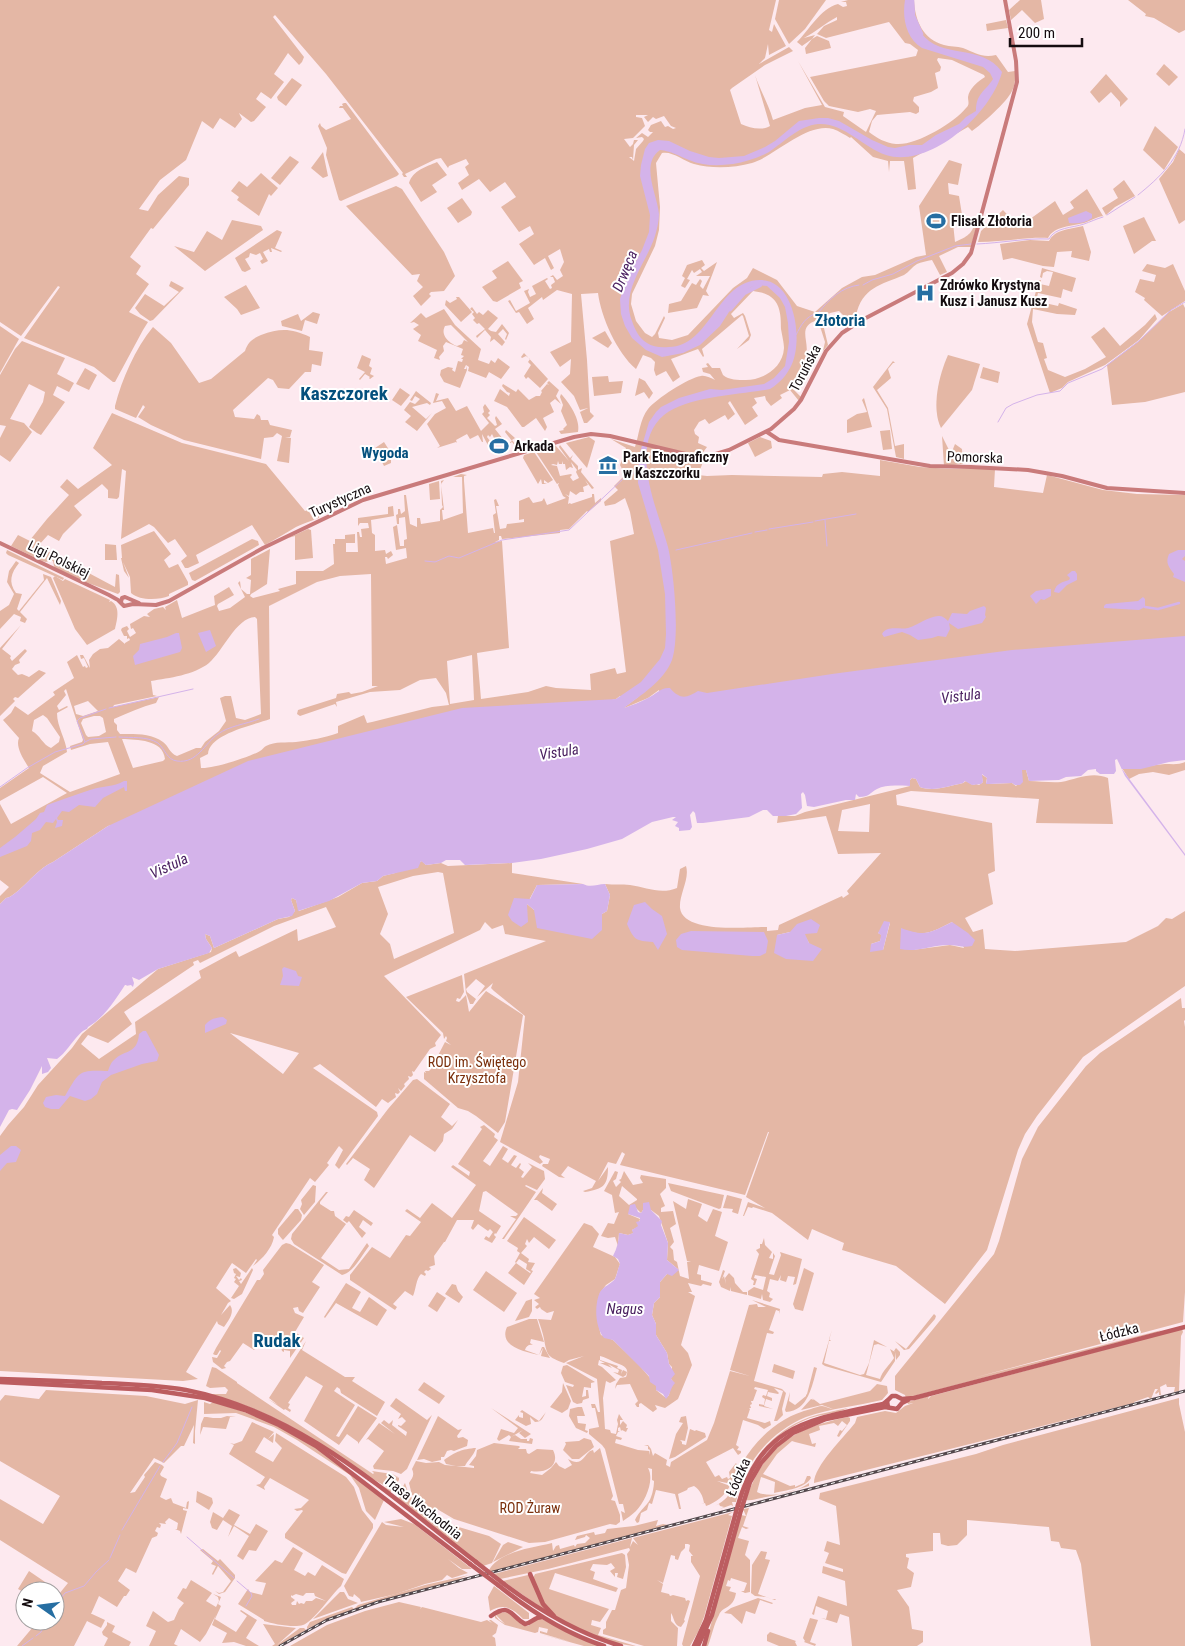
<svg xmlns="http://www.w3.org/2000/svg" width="1185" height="1646" font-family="'Roboto Condensed',sans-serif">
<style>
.green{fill:#e4b7a5;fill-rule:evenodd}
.water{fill:#d4b3ea}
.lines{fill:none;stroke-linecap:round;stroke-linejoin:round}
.stream{stroke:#d4b3ea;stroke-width:1}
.canal{stroke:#d4b3ea;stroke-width:2.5}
.river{stroke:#d4b3ea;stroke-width:4.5}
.secondary{stroke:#c97b7b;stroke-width:4}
.primary{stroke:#bc5d60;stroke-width:4.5}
.rail-casing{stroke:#54494d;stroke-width:3}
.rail{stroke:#fff;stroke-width:1;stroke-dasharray:4;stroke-linecap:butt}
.primary-bridge{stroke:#bc5d60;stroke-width:4.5}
.labels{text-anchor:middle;stroke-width:4;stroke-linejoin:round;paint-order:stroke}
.poi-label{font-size:14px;font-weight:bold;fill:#140c0f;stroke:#fff;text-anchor:start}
.street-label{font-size:14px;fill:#140c0f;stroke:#fff}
.park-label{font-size:14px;fill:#7a2f0b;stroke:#fff}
.water-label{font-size:15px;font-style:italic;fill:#4b2161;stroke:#fff}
.neighbourhood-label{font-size:15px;font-weight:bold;fill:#04507d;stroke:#fff}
.quarter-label{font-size:16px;font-weight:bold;fill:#04507d;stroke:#fff}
.district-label{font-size:19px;font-weight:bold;fill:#04507d;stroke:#fff}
</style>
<rect width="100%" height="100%" fill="#fde9ef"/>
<g class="green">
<path d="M0,0H776L769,30L772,32L774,24L786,46L769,55L768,44L765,58L759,64L789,47L793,51L765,65L732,88L730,90L741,124C750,128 761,131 770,126L755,75C760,90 769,105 773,120L805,108L822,105L798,61L825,107L844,112L843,116L866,132L876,111L870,109L858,112L829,106L824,101L810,77L916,56L918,50L910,44L905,43L889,22L826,38L817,34L824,26L837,20V17C825,23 816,32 804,38L815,35L812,39L817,36L829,41L831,48L806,54L805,48L812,39L802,46L797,42C809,30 820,9 838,4L843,7L847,6L846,2H841L848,0H914C915,21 923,39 944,45C950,47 957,46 963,48C976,53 982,58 996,55L1008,72L1015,71C1016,78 1015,85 1012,91C1007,102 982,124 972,131L968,127L913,158L916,189L908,190L904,161H890L889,172L888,161L873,157L851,137L850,138C845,135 839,131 833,129C807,122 775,156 752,163C734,168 712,169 694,164C683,161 673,151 662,153L656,163L660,207L659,230L655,246L632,294L631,304L636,321L645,333L652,337L655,334L664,316L665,318L658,333L659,338L672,340L688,335L733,288L747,278L753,268L777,280L797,306L815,312L842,288L862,277L875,275L916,257L926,255L919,206L949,160L962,164L958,185L948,183L949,194L959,196L963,221L953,223L955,242C971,235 972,233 977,217L979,218L971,247H958L939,256L947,272L940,275L932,260C927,261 921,262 917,264C912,267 909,272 904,275C881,285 862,287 856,316L859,320L852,324L839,311L830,313L822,320L828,345L823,351L825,342L818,320C796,326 810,341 806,355C803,366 797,377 792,388L801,397L799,401L790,390L780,395L782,398L771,406L766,400L765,396L754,398L757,403L752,407L758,416L745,425L730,401L728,403L735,414L728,420L725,415L709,424L705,419L699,422L694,430L695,434L699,437L698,443L707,447L698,459L703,462L698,475L707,476L732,475L822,477L823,474L842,472L880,476V460L920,467L951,469H995L994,487L1043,493L1047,475L1103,490L1137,494L1185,495V695L667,739L659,690L648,698L622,709L638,697L620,696L616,699L108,826L53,862C37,868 17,897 6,898L0,904V896L9,887L0,880V804L11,824L67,793L43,777L0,801V788L29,768C24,760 15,747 19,738L3,720L11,713L15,706L28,715L55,695L53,692L74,678L67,662L77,655L83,667L85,666L86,668L88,667L84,658L81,659L80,655H83L90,668L89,660L93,654L100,649L108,648L119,639L125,644V643L130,640L129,638L127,639V636H124L121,630L122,628L127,626L129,629L127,631L130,637L136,633L133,628L131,629L130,624L144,616L150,617L147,614L154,609L163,607L166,610L165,607L177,600L182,618L215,605L214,596L229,587L234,595L218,604L217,606L219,611L230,608L245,597L238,583L240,581L241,589L247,594H250L251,580L246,578L251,575V559L270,549L267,584L251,594L250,596L253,598L280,591L278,589L296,584V571H323L334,564L333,544H335V539H345V535L355,534V543H346V552H358L357,532H359L360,537H362L361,529L369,528L368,523H360L358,526V518L388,514V507L393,506L394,516L371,520L372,533L375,535V551L385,550L386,554L391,551L393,555L388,559L387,557H385L386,564L407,558L406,548L396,550L393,527L397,525L400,546H404V540L407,539L405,517L399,518V524H397L396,515L398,514V509H400L401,514L405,511L404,495H406L410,524L417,527V518H420L421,524L440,521V510L443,507L442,505L441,481L444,480L441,484L444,510H442L443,520L463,513L462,477H453L461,474L467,475L464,476V481L468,533L493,528L494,533H495L493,515L496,513L494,500L496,499L499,506H496L500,529L506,528L507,524L524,522V519L519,520V501L529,497L533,503L542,501L544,498L547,505L566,498L563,496L558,485L559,483L557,484L536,452L555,445L569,461L559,447L560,445L570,458L573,455L571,459L578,466V470L582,468L581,472L594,488L592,489L585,480L588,485L583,487L584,492H580L576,495L570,491L569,496L565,494L569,497L568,504L570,503L571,504L592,497V494H594L595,503L601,498V501L588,512L587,511L569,529L560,530V533L502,539L501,536H499V540L495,542L502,541L509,648L477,653L481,699L528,692L546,686L556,688L591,690L590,674L615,668L617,674L626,672L610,541L634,534L630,512L625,498L615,504L605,506L604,502L618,490L614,486L625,475L620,465L626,448L611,439L635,447C639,435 640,419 648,409C656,399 688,378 701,376C705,375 711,378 715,380L710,374L703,372L702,368L708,367L706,364L708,363L712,368H720L723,375C729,380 738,380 746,380C763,380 783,368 784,348C784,343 782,335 781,329C781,319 781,304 771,297C766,293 759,292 753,291L731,314L734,318L743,313L745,316L751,335L749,340L737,349L749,336L743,316L742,315L702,349L704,356L703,357L698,349L671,359L680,377L673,382L666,371L656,376L654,370L655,362L651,358L643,355L636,369C617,353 601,317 598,293L581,294L587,360L590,412L594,416L587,423H584L580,412L588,408L580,410L574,396L561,382L570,374L571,359L560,367L550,352L571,342L572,294L557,290L543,300L542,297L528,308L534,319L527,324L519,312L516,313L508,301L510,300L516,311L530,303L524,291L529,289L528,292L530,297L536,294L532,286L547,278L548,279L545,281L550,289L552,288L551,285L555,282L553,277H550L553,275L557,280L563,276L560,270L564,262L560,249L548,256L554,268L551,270L545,258L534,265L519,244L534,234L530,226L519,232L501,207L516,197L505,182L490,192L479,179L462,190L458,183L469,175L465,167L469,164L466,159L449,166L448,168L441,158L436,159L405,174L407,177H404L402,174L403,173L326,74L275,15L273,17L304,57L302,62L299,65L288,53L274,74L284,82L271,99L261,92L256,99L266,107L254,121L251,122L239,113L242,119L235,128L220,118L213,129L202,121L186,160L160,180L139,209L148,211L158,195L179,176L189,178V185L153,229L151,228L130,257L141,266L136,274L149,284L129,312L148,322L143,330L115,382H113L94,367L24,338L60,287L58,286L21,336L0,322ZM938,58L952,60L984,75L985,77C978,81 969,89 968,97C968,102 970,104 966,108C954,123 915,146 896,144C885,143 877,138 869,132L872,121L877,115L910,112L916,114L919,112V107L913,101L914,97L931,92L938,88L935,73L940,71L941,67L937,60ZM636,115H648L644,117L648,122L653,117L656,119L664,116L671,126L676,128L673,129L668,126L665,127L661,121L651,125L648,130L650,132H653L648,137L642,133L636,138L642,137L644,139L643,141L636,149L634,161L629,157H632L633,160L634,145L638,140H634L633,144L630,147L624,139L633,138L645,126L642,118L636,117ZM558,461L559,464H562L563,461V464H565L566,470L570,467L573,468L571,462L577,470L576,472L579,478L573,481L570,477L572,475L571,474L560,476L557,466L551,465L553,464L557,465ZM371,574L372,686H378L362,692L351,694L349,692L337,694L336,698L298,710L297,714L300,716L335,704L337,707L336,702L370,692L400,690L420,680L436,678L446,693L449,705L432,707L372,722L367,723L364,715L338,726V733C324,738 311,740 296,742C287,743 275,741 266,746C264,747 262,750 260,751C250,757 212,769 201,768L200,758L208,754C209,734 254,725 270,719L269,606L317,582L340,576ZM255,617L257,619L261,714L245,720L236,718L231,696H225L220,698L226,721L219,731L205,742L201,748H196L177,756C169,753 169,746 163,742C151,733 135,734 120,734L117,730V725L114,722V719C128,713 141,707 156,703L159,697L113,707L114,705L157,696L153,695L151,681C169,678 194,675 209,663C223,651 236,618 255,617ZM472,655L474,700L450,704L447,661ZM66,689L83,740L82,742L70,746L71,750L90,744L108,742L120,774L70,792L40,773L43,766L67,752C66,739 57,727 57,713L68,707L67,706L59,710L57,706L66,695L64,691ZM88,701L98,711L83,716L76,714L74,706ZM43,715L47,718L60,737L59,742L51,748C43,745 40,735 32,731L34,720ZM94,716H100L103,718L106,732L99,736L88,737L86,735L81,723L83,719ZM122,739C137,740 163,739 165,759L163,761L133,768Z"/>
<path d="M779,0H826L805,29L789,44L775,19Z"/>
<path d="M1020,0H1041L1044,19L1035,23L1022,10L1011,20L1009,10Z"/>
<path d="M1128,0H1185V30L1179,33L1154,18L1145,16L1146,14Z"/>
<path d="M1006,20L1008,28L987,31L986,24Z"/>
<path d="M1164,64L1178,77L1169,86L1156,74Z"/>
<path d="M1106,74L1128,99L1120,107V102L1111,92L1099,103L1090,92Z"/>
<path d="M292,78L302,85L286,106L278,100L277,97Z"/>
<path d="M344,103H346L399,174L397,176L341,201L339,200L326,155L327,148L318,126L320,123L321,126L326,130L351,119L343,108H339L340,106H343L342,104Z"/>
<path d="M1155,126L1178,147L1164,170L1143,150Z"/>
<path d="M1179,149L1185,154V220L1179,224L1159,179L1173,162Z"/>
<path d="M323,152L328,176L323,178L311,168Z"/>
<path d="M290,156L299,162L280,185L271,178Z"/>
<path d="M437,162L447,175L432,185L437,192L421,202L409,183C413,170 426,167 437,162Z"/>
<path d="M261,173L278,188L271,196L269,194L259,216L237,200L239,197L231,191L239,181L247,187Z"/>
<path d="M1124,180L1135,196L1115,207L1106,215L1102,208L1118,198L1113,189Z"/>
<path d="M396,186L402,189L444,252L455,276L444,291L431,292L429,294L431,296L421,306L413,296L423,287L417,281L420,274L412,275L346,206Z"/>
<path d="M1087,189L1103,216C1096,217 1090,221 1084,223C1072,226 1054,226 1048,238C1025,237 1002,242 978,242L981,231L1003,210L1019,227L1055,201L1063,215L1074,208L1070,202Z"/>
<path d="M462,198L472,212L471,215L458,223L447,208Z"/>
<path d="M1144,217L1156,241H1152L1134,254L1123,226Z"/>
<path d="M232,220L261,226L263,230L205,271L174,246L194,252L207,231L222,240Z"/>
<path d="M1083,226L1091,252L1089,261L1071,257L1072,251L1057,252L1054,267L1043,266L1012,258L1003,260L1000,244L1030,240L1049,241C1055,229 1071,229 1083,226Z"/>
<path d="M277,230L282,232L275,248L282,251L281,252L271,248L272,252H270L269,249L263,252L268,261L262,264L260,261L263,259L260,253L256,255L250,253L249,257L245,259L251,269L245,272L242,271L235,258Z"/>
<path d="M702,260L705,265L701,268L704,271L717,262L706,291L709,296L703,295L697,308L668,313L669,304L681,301L692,283L696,285L700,279L702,281L700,286L703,289L710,276H696L702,272L700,269L694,273L692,270L687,279L690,280L685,288L681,286L685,278L682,276L687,265Z"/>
<path d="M508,261L523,281L519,283L521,288L497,302L493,301L482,287L497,278L492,271Z"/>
<path d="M1147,264L1165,268L1173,264L1185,291V301L1162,316L1144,300L1145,298L1135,292L1140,279L1154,282L1156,275L1142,271Z"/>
<path d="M1042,268L1076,278L1072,292L1063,289L1061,298L1038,293L1036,301L1058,306L1059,303L1077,309L1075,315L1057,314L1033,309L1032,322L1038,342L1043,343L1047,358L1044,359L1048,370L1065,377L1085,369L1106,357L1091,337L1104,327L1120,346L1145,325L1155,314L1157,319L1139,340L1105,365L1068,382L1062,388L1050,393L1027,324L1039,280H1041L1040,284L1049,286L1053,272L1047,271L1043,273L1042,278L1040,277Z"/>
<path d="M171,281L184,288L153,320L150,321L140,314L135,308L145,294L164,306L179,292L169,286Z"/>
<path d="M246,285L260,308L241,315L237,309L224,297Z"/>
<path d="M456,297H459L472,312L461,322L445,305L446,300L450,303L457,299Z"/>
<path d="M1183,304L1185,308V392L1145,402L1112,405L1107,365L1139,341L1169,312Z"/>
<path d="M472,307L477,314L479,312L483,315L488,310L498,318L488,329L491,331L496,332L502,324L509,333L506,340L505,339L507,334L503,329L498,334L505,342L502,346L494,339L490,342L491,337L485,330L477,338L476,336L485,329L479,323L477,324L473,320L475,318L472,314L474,312L470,309Z"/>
<path d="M444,309L455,325L481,349L478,360L489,364L491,360L495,363L498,358L510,367L501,379L489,372L486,378L468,371L469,367L466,365L464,369H466V366L467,370L460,388L444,382L440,375L441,370L448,367L453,368L452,370L455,372L458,361L462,362L463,359H461L464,356L461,355L463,349L446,342L443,346L444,351L439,357L440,360L434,358L437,350L418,341L421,335L413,329L419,325L414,322L410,323L421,313L426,318ZM451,325L468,342L464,340L462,344L457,346C449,343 440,335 445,326Z"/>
<path d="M313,312L320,314L317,324L305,320L302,331L282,326L281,321L298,314L301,321Z"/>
<path d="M0,326L19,339L0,373Z"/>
<path d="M153,327L171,343L199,383L211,379L245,351C248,342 252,339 261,335C280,328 291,328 310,337L309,350L323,352L321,366L312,364L311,372H305L289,389L278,388L273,380L268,378L233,410L235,417L254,419L257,414L260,416L261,420H268L270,425L292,430L290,437H285L291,438L289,463L277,461L282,436L277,433L273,437L264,438L261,459L184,440L151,425L138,417L145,407L143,405L136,418L115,409V406C122,379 135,349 153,327Z"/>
<path d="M605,331L612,343L608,348L592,338Z"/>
<path d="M22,341L65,358L57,374L74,383L69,392L57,386L53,395L65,402L41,435L37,433L29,427L43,402L45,392L29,384L10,419L24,423L32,432L10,462L0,455V438L6,426L0,425V375L15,349Z"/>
<path d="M524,353L548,379L540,388L528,377L526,379L524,376L531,365L528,362L530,359L526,356L522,358L521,357Z"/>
<path d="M362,355L371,359L369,366L372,368L370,374L374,376L370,379L369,378L370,377L365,374L360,380L359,379L365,372L357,368Z"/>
<path d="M948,355L980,364L972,390L941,428C931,408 939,375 948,355Z"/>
<path d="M893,361L895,363H893L888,369L891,378L877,390L888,408L895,446L904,444V459L896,457L887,409L873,387Z"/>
<path d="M983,367L1000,372L998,383L980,378Z"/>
<path d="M85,368L97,375L89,390L76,384Z"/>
<path d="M608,376L609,382L623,381L621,393L594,396L592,377Z"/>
<path d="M639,378L645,381L653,393L649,399L644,392L635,396Z"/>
<path d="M549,381L559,390L556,396L561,404L555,399L550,403L554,412L543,418L547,427L545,431L536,418L524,427H522L507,407L494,401L500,389L509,396L510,393L507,392L502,386L503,384L516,392L518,389L529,400L536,396H540L542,392L541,391L547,384L549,385L547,383Z"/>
<path d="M400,388L410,395L401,406L392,400Z"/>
<path d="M416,391L431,403L430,405L427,403L412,407L426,419L432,413L417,431L405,422L411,416L404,410L410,402L415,404L420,399L415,396L412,401L410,400Z"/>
<path d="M436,393L439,394L436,401L448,398L456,411L467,406L481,431L489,423L482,414L484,412L483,407L485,404L490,411L488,413L490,415L487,418L495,426L497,425L495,418L496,416L502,424L495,429L507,444L512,441L505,432L506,430L515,438L512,440L515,444L517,443L520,449L515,451L517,448L512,442L505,446L500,439L496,442L492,434L490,437L488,435L487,437L490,441H493L494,444L491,445L493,449H490L482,434L483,442H482L478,435L470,439L467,434L456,440L457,443L456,442L437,448L440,446L427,424L435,414L446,408L442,401L433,403Z"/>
<path d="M561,394C569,402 581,420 578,432L561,434L559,431L564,430L563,429L567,425L561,411L563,405L560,397Z"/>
<path d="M864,398L872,427L847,433V420L857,414L867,412L862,400Z"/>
<path d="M112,413L182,443L266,464L305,511L308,510L314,520L318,518L320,505L319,517V518C311,521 302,524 296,527C286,533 276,539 265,545L252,525L196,555L199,563L188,568H185L181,561L187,556L175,539L168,543L154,527L149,524L121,539L126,471L122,469L119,497L117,499L108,498V490L102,484L74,506L82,515L63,534L59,541L48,535L38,546L115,587L116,574L119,575L120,592L118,594L88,583L55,568L54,566L53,561L51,560L46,562L42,561L11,546L18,535L36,544L30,540L47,519L69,495L60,487L67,479L78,489L112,465L93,448Z"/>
<path d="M890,430L892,449L883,450L880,431Z"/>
<path d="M942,436L951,454L955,444L962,449L963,464L944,466Z"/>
<path d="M589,437L595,441L587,468L566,443Z"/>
<path d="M760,437L771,441L772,448L755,457L748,443Z"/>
<path d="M384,442L393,456L391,458V463L384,466L375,448Z"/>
<path d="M534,452L553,480L548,483L544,480V483L547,484H542L541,479L538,484L523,458L524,455Z"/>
<path d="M439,481L440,499L430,500L429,484Z"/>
<path d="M308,529L311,530L313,558L295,560V536L288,538Z"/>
<path d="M154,531L171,554L164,560L169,568L178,564L188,582V585L169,594V596C159,600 140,601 131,593L130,577L123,562L129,578L124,571L121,558H122L121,545Z"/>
<path d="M252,539L258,541L259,545L195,581L192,580L189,573Z"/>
<path d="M105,544L116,545L117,560H105Z"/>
<path d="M7,550L64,578L63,580L8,555L6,553Z"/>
<path d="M16,561L19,563C11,573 8,582 16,593L22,594L17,609L19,611L44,580L43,574L51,577L61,601L60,605L47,578L20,612L27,619L25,623L20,621L21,617L14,614L0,629V611L9,605L14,594L7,582L9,571Z"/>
<path d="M55,576L63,581L65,579L110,600L109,602L111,601C121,607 117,620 115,629L87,645L75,629L53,578Z"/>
<path d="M21,625L2,649L11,656L10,658L12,661L25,649L27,651L19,660L20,663L15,665L12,669L18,675L22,674L29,677L39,670L46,673L18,698L15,697L13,699L15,701L0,716V648Z"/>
<path d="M1185,762V770L1169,775L1153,772L1139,774L1129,779L1122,768C1137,770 1150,765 1165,764C1172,764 1179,765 1185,762Z"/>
<path d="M1022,770H1026L1029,781C1039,781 1051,783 1061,782C1077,779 1092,771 1108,778L1113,824L1036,823L1039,799L911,791L896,795L897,805L992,823L995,871L988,874L993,904L965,918L973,932L983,929L985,949L1015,951L1126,942L1158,926L1166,918L1172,919L1185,911V986L1083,1057L1037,1116L1025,1134L1018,1150L987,1250L945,1304L896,1266L842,1250L844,1243L812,1229L808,1240L772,1213L753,1207L752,1208L748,1207L744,1216H743L748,1202L765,1208L746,1197L769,1132H768L745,1195L620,1165L625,1154L622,1152L616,1164L608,1162L598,1181L608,1167C608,1185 604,1189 585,1192L579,1189L583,1191L592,1188L596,1181L568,1166L561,1175L565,1178L559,1177L542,1166L543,1164H548L550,1159L540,1155L539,1157L543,1162L540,1164L500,1142L518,1082L525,1016L494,991L491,988L493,983L477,997L485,986L476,979L466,989L467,992L476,999L473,1004H470L466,993L464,974L546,941L505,934L503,925L492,929L485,922L480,930L384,976L441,1035L435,1043L436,1046L430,1049L414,1072L412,1071L413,1075L411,1077L408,1076L409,1079L404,1084L405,1086L401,1091L398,1088L400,1092L398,1094L395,1093L396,1097L388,1103L382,1099L376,1107L320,1064L313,1068L377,1112L378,1116L339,1169L335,1165L343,1150L339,1146L327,1163L329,1165L315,1182L310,1178L272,1235L274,1237C272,1249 261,1260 253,1266L257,1260L256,1259L246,1273L232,1263L216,1288L231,1301L228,1303L221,1315L230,1305C235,1312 229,1320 224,1327L218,1324L217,1321L186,1372L198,1379L183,1381L0,1371V1136L8,1125L24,1107L38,1085L72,1048L82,1034L158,969L211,952L212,948L206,939L205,934L210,936L214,948L278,919L289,917L295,911L291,900L292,898L296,900L299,911L338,897L362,883L377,881L383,876L395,873L422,861L426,865L441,863L448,866L512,863V873L583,884L537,885L527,904L534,910L602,914L607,911L610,895L605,884C614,885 622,884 630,885C646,887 660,895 677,888L680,869L686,866C690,879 679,894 680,908C683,934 748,927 767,927V931L778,930L779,925L842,896L843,898L849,894L847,891L881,853L838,854L826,816L777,823L778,816H795L805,812L910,786V780L912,778L916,779L920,787C934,792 949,786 963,783L966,781L973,785L976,784L979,785L983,782L981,774L987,778L986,783L989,784L1012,783L1016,786L1022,779ZM870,804L869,832L838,831L842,810ZM438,872L443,873L454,933L394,959L390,944L380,934L388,914L378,887L413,876ZM326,907L336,927L298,941L297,929L239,957L236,951L199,971L201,978L135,1022L136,1034L99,1059L81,1044L88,1035L108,1043L132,1024L124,1012L194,965L193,962L198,960L200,963L274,926ZM952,922L964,948L950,945L912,950L901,929C925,937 930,933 952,922ZM890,923L883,950L871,944L880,941L882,935L878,933ZM790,932L804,934L809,943L777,935ZM230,1033L299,1053L283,1074Z"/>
<path d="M462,975L464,992L460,999L457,998L456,1001L459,1002L466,995L469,1012L486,991L523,1015L505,1122L498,1133L476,1116L468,1111L458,1108L424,1079V1072L426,1073L425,1071H429L431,1069L445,1042L451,1045L446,1041L447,1038L446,1036L444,1039L443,1033L406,997Z"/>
<path d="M1181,998L1182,1008H1185V1020L1184,1021L1185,1027V1292L1183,1322L973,1378L1162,1330L1155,1333L906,1398L905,1395L895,1390V1376L994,1254L999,1241L1022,1159L1038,1127L1086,1066L1100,1053Z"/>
<path d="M417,1079L450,1104L441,1117L452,1126L458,1120L452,1129L444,1134L443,1141L435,1152L410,1135L374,1188L364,1180L370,1169L353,1158L347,1165L346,1164L388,1109L413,1080Z"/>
<path d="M484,1125L495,1134L494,1137L498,1140L483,1161L490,1166L503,1146L508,1149L502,1159L508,1163L514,1155L517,1156L511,1165L516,1168L520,1163L521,1164L519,1168L524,1172L521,1177L523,1178L532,1167L528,1163L544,1171L545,1179L537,1190L526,1185L525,1186L536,1192L504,1239H502L516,1219L510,1216H516L518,1214L486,1191L483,1192L479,1211L501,1226L496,1234L495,1233L494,1235L496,1237L492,1243L484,1239L486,1236L489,1238L493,1232L490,1229L488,1231L478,1224L473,1230L471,1228L474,1220H457L445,1242H444L434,1256L435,1265L429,1267L431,1269L428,1271L426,1270L424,1272L426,1274L425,1276L421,1274C416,1279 416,1289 413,1296L405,1291L393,1304L397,1307L395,1310L350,1280V1275L372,1247L390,1258L406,1235L410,1236L421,1222L405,1211L407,1209L420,1218L432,1203L452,1218L476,1185L451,1167L453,1165L469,1176L470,1172L458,1164L482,1129L480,1127Z"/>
<path d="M615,1171L618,1172L616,1179L613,1181L616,1187L621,1182L619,1180L621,1179L624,1171L633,1185L643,1183L640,1178L641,1175L666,1179V1188L660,1194L665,1206L661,1208V1212L673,1211L676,1224L670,1228L674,1242L670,1247L673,1250L674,1260L677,1262L680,1276L689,1279L687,1262H691L687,1261L673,1201L686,1209L688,1199L702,1204L698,1216L707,1222L713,1209L722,1212L715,1236L728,1242L719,1271L699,1265L697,1274L701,1275V1280L712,1283L711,1286L703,1284L701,1286L688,1283L692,1292H688L695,1296L681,1345L688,1353L692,1365L678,1399L665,1408L655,1405L657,1409L653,1412L641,1403L639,1404V1407H637L635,1404L638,1401L630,1384L617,1385L615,1389L616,1384L620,1378L626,1377C631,1366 620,1365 612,1361C608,1359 605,1357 600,1356V1360L618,1366L617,1368L622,1370L621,1374L623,1370L627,1372L626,1375L623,1377L613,1372L618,1373L619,1370L608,1364L612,1368L600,1363H605L599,1360L598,1365L602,1367L616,1380L610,1383L606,1381L603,1398L605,1429L610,1430L611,1433L616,1434L618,1424L617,1420L619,1414L623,1420H620V1425L623,1421L627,1425L626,1428H628L626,1432L622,1430L621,1431L620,1427L618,1428V1431L620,1432H618L616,1436L622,1438L621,1440L616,1439L615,1443L638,1450L649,1451V1455L650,1450L648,1449V1446L644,1445H648L651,1449L653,1456L655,1453L667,1460L666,1465L670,1467L671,1462L707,1440L714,1423L730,1371L750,1376L730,1370L749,1305L757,1304L758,1307H766L752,1300L780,1309L779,1314V1311L776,1310L769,1330L774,1332L773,1334L767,1333L754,1381L782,1389L786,1393L782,1409L783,1415L777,1421H774L783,1391L774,1388L779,1393L778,1394L768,1392L767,1396L772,1398V1401L766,1399L764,1406L773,1409L759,1406V1404L764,1405L765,1399L762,1397L763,1395L766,1396L768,1390L755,1387L754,1389L757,1390L753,1401H751L752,1404L750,1405L751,1408H749L750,1409L747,1418L765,1423L770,1421L771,1425L764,1429L758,1425L743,1420L736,1445L739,1447L737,1450L741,1451V1453L738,1455L733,1448L706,1462L715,1477L719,1475L722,1479L727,1477L728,1479L730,1478L729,1472L736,1463L737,1465L732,1484L717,1481L730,1486C724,1496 717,1502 706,1506L705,1503L701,1504L704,1503C703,1496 700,1490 694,1486L688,1488L687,1490L678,1494L681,1509H679L675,1494L656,1490L652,1504L649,1503L647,1510L641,1513L639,1522L637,1523L635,1520C638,1513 642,1510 647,1504C652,1499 654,1487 654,1481L652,1480V1469L648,1468C655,1480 645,1502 636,1511C632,1515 627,1518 623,1521L621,1511L625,1513L623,1504H619L605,1449L602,1445L589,1434V1429L599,1427L595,1408H592L591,1404H595L598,1412H600L597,1379L566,1363L584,1356L569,1360L564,1363C548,1357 547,1356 544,1339C543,1333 540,1325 538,1319L551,1320L554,1311L547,1313L541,1309L540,1307L537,1309L535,1307L539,1304L534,1300L540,1298L534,1294L584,1223L592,1226L599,1234L593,1247L615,1257L620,1264L615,1279L606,1285L600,1293L597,1306L600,1332L601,1335L613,1340L639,1365L657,1386L656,1390L666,1398L669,1395L670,1388L674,1383L671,1379L672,1367L669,1364L667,1353L656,1335V1324L652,1315L654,1303L660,1297V1282L667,1274L679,1270L667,1260L668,1243L659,1216L651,1210H643L641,1213L636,1208L628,1214L640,1219L638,1227L632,1230L634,1233L628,1235L619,1233L618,1246L615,1237L608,1238L601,1236L608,1223L614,1224L619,1212L615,1213L612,1195L604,1191ZM622,1186L637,1199V1200L629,1205L619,1196Z"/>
<path d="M668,1183L724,1195L721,1208L719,1209L671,1191Z"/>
<path d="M313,1185L316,1186L315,1202L304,1215L300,1209L302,1204L301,1200Z"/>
<path d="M543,1188L542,1193L557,1204L552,1211L537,1200H534Z"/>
<path d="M326,1192H328L320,1202V1204L331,1211H334L335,1216L346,1224L321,1258L339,1270L349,1269L367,1243L369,1246C362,1255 353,1273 342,1275L294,1244L291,1239L292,1234Z"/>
<path d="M727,1195L742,1199L738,1214L732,1212L733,1209L723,1208Z"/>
<path d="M295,1209H298L302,1215L301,1220L283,1240L282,1239L278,1234V1229Z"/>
<path d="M354,1210L373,1223L371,1226L363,1220L359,1227L366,1233L362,1238L349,1221L347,1223L343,1220L346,1216L349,1217Z"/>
<path d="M524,1217L556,1240L549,1249L534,1237L529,1243L527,1239L525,1244L527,1246L521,1253L529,1259L528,1262L535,1263L531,1270L533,1271L524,1285L508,1273L516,1263L530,1273L531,1272L526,1269L527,1264L519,1259L516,1263L515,1262L520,1253L517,1251L518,1248L507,1241Z"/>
<path d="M764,1238L765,1245L772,1252L769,1258L773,1259V1253L775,1256L769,1274L774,1275L781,1255L780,1252L802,1259L796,1284L793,1285L795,1277L788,1276L786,1282L780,1280L781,1275L778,1281L770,1279L767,1291L770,1293L769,1297L773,1299L770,1302L763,1300L762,1294L761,1299L748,1295V1291L754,1287L763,1290L766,1277L755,1275L754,1278L757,1279L755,1285H753L754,1281L751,1279L759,1254L756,1250L760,1248V1244H762Z"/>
<path d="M286,1243L290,1244L324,1265L312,1282L320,1287L303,1313L299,1311L298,1307L293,1308L295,1313L304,1317L295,1332L304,1338L290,1358V1351L284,1350V1352L282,1351L281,1347L274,1346L264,1336L254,1350L243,1343L230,1361L227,1362L224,1366L226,1368L222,1369L213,1362L212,1357L217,1358L221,1351L220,1350L217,1355H215L213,1354L216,1348L257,1280H260L264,1274L263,1270L282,1245Z"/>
<path d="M236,1268L241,1273L240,1277L236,1276L239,1280L241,1278L242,1280L239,1281L241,1284L252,1268L253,1270L242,1294L234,1299L231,1298L239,1286L234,1282L236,1279L234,1278L236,1274L234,1273L233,1269Z"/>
<path d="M804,1268L814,1273L803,1311L795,1309L793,1304Z"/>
<path d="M723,1270L725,1271L722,1279L724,1276L726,1284L725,1278L729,1273L734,1278L735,1283L743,1292H747V1295L731,1291L730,1287V1291L721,1287L719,1282Z"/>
<path d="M486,1271L517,1293L504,1312L473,1290Z"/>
<path d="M346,1283L361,1292L352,1308L360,1312L369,1297L387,1310L377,1326L336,1303L325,1318L324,1317Z"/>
<path d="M452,1284L456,1285L458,1291L463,1297L459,1303L445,1294Z"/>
<path d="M437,1292L446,1298L437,1312L428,1306Z"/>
<path d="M532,1299V1311L529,1317L515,1321L526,1301Z"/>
<path d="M934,1314L936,1316L935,1319L909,1349L904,1350L895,1341L906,1349Z"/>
<path d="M529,1319H537L544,1342L531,1339L530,1343L533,1345C529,1344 526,1346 525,1350L539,1355L542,1347H544L550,1358L541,1356L543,1348L539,1355C526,1352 498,1347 507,1327Z"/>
<path d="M1182,1329L1183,1332L1181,1336L1179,1391L1174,1392L1175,1387H1167L1166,1384L1160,1387L1161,1395H1159V1392L1156,1394L1155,1393L1158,1389H1155L1151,1399L1148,1397L1134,1402V1403L814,1483C814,1466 844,1437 855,1423L857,1417L885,1411L896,1413L905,1406L913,1403L908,1404L907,1402L929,1396L928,1399L931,1396L935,1395Z"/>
<path d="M832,1330L829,1339L831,1341H829L824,1363L860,1375L864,1374L869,1363L874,1340L887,1347L878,1344L874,1345L866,1375L880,1379C882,1371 889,1366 894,1358L890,1349L895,1352L894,1351L896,1348L900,1352V1355L896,1360L895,1352V1361L881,1382L825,1366L822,1364Z"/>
<path d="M306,1341L302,1350L345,1377H355L352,1381L385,1402L377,1416L341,1393L340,1389L337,1387L334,1391L355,1405L336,1436L339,1437L358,1406L377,1418L358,1444V1442L347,1434L339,1445L304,1421L323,1386L306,1376L288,1403L290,1404L288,1408L291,1410L290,1412L285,1409L284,1410L268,1399L278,1405L269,1398Z"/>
<path d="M774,1364L795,1371L793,1379L772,1372Z"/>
<path d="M567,1365L595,1382L591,1383V1388L584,1387L582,1397L586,1396V1390H588L589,1398L583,1400L582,1403L577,1404L573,1402L566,1385L573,1387L574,1385L565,1382L561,1373L563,1366Z"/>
<path d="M212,1367L216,1368L237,1382V1383L228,1377L373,1474L374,1473L372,1471L392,1474L400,1478L392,1475L375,1473L392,1475L399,1478V1480L390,1493L381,1485L390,1490C383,1483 372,1480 363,1473C312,1436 271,1411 210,1394H226L228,1390L225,1387L210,1388L206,1386Z"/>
<path d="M814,1367L817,1368C812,1386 808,1411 786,1412L785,1410L790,1392L789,1401L795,1405L806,1396V1395L807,1394Z"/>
<path d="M424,1382L445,1396L439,1404L418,1390Z"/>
<path d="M563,1383L571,1401L568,1409L562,1413L550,1407L562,1392Z"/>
<path d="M877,1384L887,1386L888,1393L882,1400C857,1406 831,1408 806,1417C770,1432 743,1464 736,1502H732L733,1506L731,1505L720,1509L724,1507L720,1506L719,1504L710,1508C737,1498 730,1483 742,1463C758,1437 781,1416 811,1409C814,1408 819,1406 822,1406C825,1406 830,1409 833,1409L822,1405L801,1410L811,1399L814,1400L812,1398L814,1390L812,1398L820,1404L870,1391Z"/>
<path d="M46,1390L146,1396L185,1404L198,1400L195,1431V1444L193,1443L194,1425L184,1446H181L164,1463L154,1458L130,1493L135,1492L145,1477L144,1475L155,1462L162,1465L164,1467L160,1474L161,1476L167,1479L160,1497L166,1500L171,1498L173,1503L186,1508L187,1502L189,1501L188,1509L183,1508V1510L187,1511L181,1534L180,1531L175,1529H177L178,1523L169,1518L165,1522L166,1524L159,1523L161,1525L160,1528L157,1527L155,1531L158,1533L157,1536L152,1538L136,1573L126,1568L118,1581L130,1590L126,1596H124L117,1607L99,1596L91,1614H92L105,1620L101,1628L87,1621L74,1646H17L38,1621H55V1599L68,1583L0,1540V1499L43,1524L60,1496L0,1461V1401L5,1395L39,1399Z"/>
<path d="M396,1398L427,1420L432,1415L407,1469L401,1474L393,1471L374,1469L373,1466L384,1451L368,1439L366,1440L379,1423L395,1434L381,1423L384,1420L389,1424L393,1420L392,1425L406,1436L407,1432L398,1426V1425L401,1426L406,1421L402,1417L398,1419L401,1414L390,1406Z"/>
<path d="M1179,1398V1404L1185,1432V1646H1091L1081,1564L1076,1550L1061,1548L1059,1542L1051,1541L1049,1527L967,1520V1535L957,1545L948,1546L941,1544L940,1533H933V1551L906,1554V1557L909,1558L907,1568L914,1573L911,1587L897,1590L909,1607L912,1629L923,1631V1642L917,1646H852L849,1617L840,1614L837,1623L821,1618L826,1619L828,1611L816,1606L814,1615L812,1614L818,1596L847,1606L845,1581L822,1573L823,1566L843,1572V1569L825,1563L829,1553L824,1551L827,1541L840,1545L836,1506L819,1499L820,1493L976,1454L1003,1445Z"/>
<path d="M204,1402L210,1404L213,1402C246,1412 280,1424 309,1443C335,1461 359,1481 384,1500L375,1520L366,1511L359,1488L350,1475L297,1440L274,1427L236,1413L204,1414Z"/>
<path d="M578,1407H582L585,1416H577L578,1423L586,1424L585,1430L588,1431L587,1433L576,1428L569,1416L570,1409Z"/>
<path d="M491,1408L531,1434L525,1438L519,1433L523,1430L511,1437L515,1435L521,1439H527V1441H529L530,1438L533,1439L532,1444L509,1441L511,1437L509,1435L499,1441L497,1439L501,1429L514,1433L518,1428Z"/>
<path d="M848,1408C836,1414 822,1414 810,1418C782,1429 759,1449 746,1477C742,1486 740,1497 736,1506C746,1465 769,1432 810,1417C822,1413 835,1411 848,1408Z"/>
<path d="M522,1410L539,1421L546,1412C543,1417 542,1422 535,1422L530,1417L531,1424L526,1426L515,1420L519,1415V1417L523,1418V1413L520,1412Z"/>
<path d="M227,1416L236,1417H230L226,1429L203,1427L200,1435L201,1424L204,1417H213L207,1418H221Z"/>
<path d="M438,1416L458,1430L462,1429L457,1436L458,1438L463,1437L468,1440L467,1446L454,1451L451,1450L447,1451L444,1457H441V1460L432,1462L424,1459L417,1460Z"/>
<path d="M686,1416L688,1428L685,1441L680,1440L682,1442V1444L686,1445L690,1429L695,1431L696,1430L705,1433L706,1437L675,1457L669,1459L676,1434L683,1423L679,1422L681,1417Z"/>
<path d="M848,1417L850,1418V1421L839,1437L837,1436L840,1430L842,1431L847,1425L842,1421L838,1426L834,1423L819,1426L820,1430L809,1434L812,1444L816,1443L815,1447L795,1442L794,1445L795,1442L792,1441L777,1454L763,1474L790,1486L795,1485V1487L804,1483L807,1476H810L811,1478C804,1489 786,1490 774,1493L775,1482L761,1477L757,1492C770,1499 798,1492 809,1483V1486C792,1491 778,1495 761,1498C755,1499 752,1501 746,1500C764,1446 794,1428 848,1417Z"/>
<path d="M252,1422L274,1432L268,1439L274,1434L273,1443L264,1437L255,1452L273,1462L282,1448L275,1441L276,1433L346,1477L354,1487L362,1510L373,1524V1528L346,1574L342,1573L285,1538V1534L303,1511L302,1510L297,1511L294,1509L301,1508L309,1500L270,1478L264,1487L265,1490L256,1485L260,1484L265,1477L229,1454L234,1445L230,1443L234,1444L242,1441Z"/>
<path d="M584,1438L591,1440L594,1447L579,1459H572L563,1450L566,1444L565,1442L579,1441Z"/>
<path d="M494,1443L519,1446L520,1447L518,1449H526L527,1453L529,1454L537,1449L553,1450C561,1466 545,1474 531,1471L530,1473L542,1475L551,1468L556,1462L559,1466L565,1469L572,1465L568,1459C581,1467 583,1457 590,1451L593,1450L594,1453L600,1448L613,1496L611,1500L615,1501L620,1515V1522L616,1525L610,1524L545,1542L529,1543L454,1519L437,1509L434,1511L426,1505L424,1507L418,1500L420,1493L417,1497L412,1495L409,1483C412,1478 415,1476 412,1469L416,1461L426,1463L439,1462L445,1465L456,1466L446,1464L444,1460C456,1452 459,1450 474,1448H476C473,1457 467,1461 465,1466H456L474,1468V1466L469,1465L476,1456L477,1450Z"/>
<path d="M405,1483L409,1495L426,1512L452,1525L489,1536L501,1544L492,1563L483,1566L399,1499L398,1495Z"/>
<path d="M197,1491L212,1498L213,1503L209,1510L196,1502Z"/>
<path d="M749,1508L743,1526L749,1528L746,1529L742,1527L738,1538L749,1541L745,1555L750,1560V1592L745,1593L741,1591H744L747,1583L731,1578L730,1581L728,1580L726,1586L731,1587L729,1591L736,1593C733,1610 723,1605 719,1615C714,1624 712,1635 708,1646H705L741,1515L746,1516L743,1509Z"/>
<path d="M229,1509L240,1515L234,1525L250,1534L256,1524L268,1531L256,1551L249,1550L243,1560L237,1556L249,1536L234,1526L228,1537L232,1526L223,1520L217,1530L212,1528L210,1522L213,1512L223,1518Z"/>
<path d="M733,1512L728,1515L732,1516L704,1617L698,1632L690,1646H683L682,1644L700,1576L691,1562V1556H693L689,1551L690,1545L688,1544H685V1548L681,1552L678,1560L675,1559V1556L671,1555L663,1583L657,1580L663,1584L661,1592L669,1594L670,1596L673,1595L685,1598L686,1601L688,1600L690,1601L684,1620L685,1621L681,1627C674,1626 674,1617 671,1613V1621L678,1628L677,1646H644L603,1634V1630L606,1628V1622L612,1610H615L621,1590L626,1588L629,1565L627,1554L630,1550L629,1548L548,1569L500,1579L494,1574L632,1538L630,1547L633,1541L638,1545L633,1538Z"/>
<path d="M401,1519L414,1524L472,1569H462L448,1559L459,1568L468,1573L452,1578L447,1575L442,1580L425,1584L396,1594L361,1602L360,1599L354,1594L353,1597L349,1596L344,1586L382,1522L386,1525L404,1527L384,1522Z"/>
<path d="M658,1520L656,1526L663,1524L668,1525L491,1572L489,1570C500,1551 532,1548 552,1543L553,1551L556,1546L559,1545L560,1549L574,1545L575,1547L577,1544L585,1543L590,1538L586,1535L585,1537L575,1540L577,1536L594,1532L595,1535L605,1533L607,1529L634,1526Z"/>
<path d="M508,1542L523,1547L493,1562L503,1545Z"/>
<path d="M293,1547L303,1553L294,1570L305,1576L308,1572L315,1576L322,1565L344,1579L341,1586C332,1594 313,1622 303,1625C294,1628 273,1624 264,1621V1620L238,1604L248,1589L250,1592L262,1595L266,1583L255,1581L275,1560L282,1563ZM306,1593H314L315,1596L326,1601L316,1598L312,1601H306L304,1604L301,1603L299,1604L297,1601L296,1605H292L291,1603L295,1600L291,1597V1595L292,1596L296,1594L303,1596Z"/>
<path d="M203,1549L218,1561L220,1559L235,1575V1578L225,1592L219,1594L215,1591L219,1593L223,1592L231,1581L218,1566L213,1575L212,1574L216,1566L211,1564L213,1561L200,1550Z"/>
<path d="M761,1551L767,1552L765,1559L770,1560L758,1594L772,1599H776L775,1600L766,1597L755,1596L751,1593L752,1565Z"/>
<path d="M622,1553L625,1555L626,1567L623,1579L617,1577L618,1573H615V1577L610,1571L615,1568L611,1563L607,1565L593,1564L590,1570L595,1572L593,1579L618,1588L616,1592L555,1573L549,1589L609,1609L600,1622L592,1620L591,1625L601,1628L598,1635L636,1646C615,1646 562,1625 548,1609C541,1601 538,1587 533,1578L535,1574Z"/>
<path d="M29,1571L48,1584L44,1591H25V1593L18,1589Z"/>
<path d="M469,1575L458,1579L479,1575C421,1590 361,1602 307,1629V1627L310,1622L352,1607L354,1609L358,1605L425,1585Z"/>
<path d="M528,1575L529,1576L552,1615L503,1581Z"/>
<path d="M191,1580L212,1593L206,1601L216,1607L219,1601L218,1597L213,1594L221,1597L218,1604L221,1606L215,1619L236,1632L247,1616L240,1611L241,1610L257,1620L246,1638L259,1646H246L234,1642L222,1643L227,1633L212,1625L216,1615L206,1634L200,1642L181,1629L174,1644L178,1646H149L156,1631L146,1626L153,1611L168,1622L174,1620L179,1609L184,1603L177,1598L183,1588L186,1589Z"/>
<path d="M494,1586L529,1613V1619H523C513,1608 504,1603 490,1611L488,1597Z"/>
<path d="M340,1592H344L348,1599L358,1603L313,1619Z"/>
<path d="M758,1598L773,1603L772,1604L760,1600L755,1614L746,1611L742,1624L731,1614L724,1613L731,1608Z"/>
<path d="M399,1602L421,1607L420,1609L422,1607L481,1622L487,1620L492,1623L489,1620H491L498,1625L496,1633L492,1636L495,1638L496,1646H290L327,1625L365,1611Z"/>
<path d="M508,1612L522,1625L528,1626L539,1618L600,1646H584L540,1634L571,1642L540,1633V1631L547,1633L548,1629L539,1627L538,1632L535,1633L505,1625L495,1618V1615L499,1620L505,1624L496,1615L499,1613Z"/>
<path d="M810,1618L818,1620L810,1642L816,1644L815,1646L804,1642L805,1641L803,1638Z"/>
<path d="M107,1622L115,1626L112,1632L131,1642L129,1646H104L108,1638L103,1635L102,1632L107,1625Z"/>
<path d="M263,1624L296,1628L277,1645L300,1628H304L306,1630L278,1646H272L275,1644Z"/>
<path d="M770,1632L796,1641L795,1642L797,1646H779L767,1641V1635Z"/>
</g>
<g class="water">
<path d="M905,0H912C911,13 913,22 921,33C941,60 982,43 1002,72C992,113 930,169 886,155C863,147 843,122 818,124C799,126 784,142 769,152C758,158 745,162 733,164C718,166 703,166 689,160C679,156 671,151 660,150C640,164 657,194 659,214C659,221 657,229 655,236C646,264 620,291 632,321C635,330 639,338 647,343C653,347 661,348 669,347C710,347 717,280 760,280C795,280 803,339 792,364C787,375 780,383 770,389C740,395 688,396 664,415C627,446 658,510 668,547C674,573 680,636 672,660C664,681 641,695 624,708C632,705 641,702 648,698C656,694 661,687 670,688C680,700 687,698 698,691L707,693L832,674L1012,650L1185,636V760L1169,762L1141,769H1122L1185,854V856L1125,776L1117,759L1115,760L1116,771L1114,774H1100L1096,771V769L1088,770L1081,776L1066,777L1059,780L1029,781L1026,770H1022L1023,782L1020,785H1015L1012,783L989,784H986L987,778L982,774L983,782L981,784L972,785L965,781L963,783C949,786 934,792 920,787L916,779L912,778L910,780V786C900,786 886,784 877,789C869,793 870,797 859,797L856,794L855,800H846L814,807L807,806L805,795L803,792L801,794L802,808L796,814L786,816H773L767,810H763L749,817L703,823H697L695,813L693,811L690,815L692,827L690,830L679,831V828L675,826L678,822L672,820L676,817H673L652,822L622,839L587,849L541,859L512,863L465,865L460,860H446L441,863L426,865L421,861L418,868L383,876L377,881L362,883L329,901L298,911L296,900L292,898L291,900L295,911L292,916L278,919L214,948L210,936L205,934L206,939L212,948L209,953L158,969L139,980L132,977L134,983L133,987L131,985L126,986L127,985H125C115,1000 105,1017 88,1027L87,1029C77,1032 68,1052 57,1059L47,1058L51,1068L48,1072L42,1074V1066L30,1090L17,1110L12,1109L9,1110L0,1127V904L6,898C17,897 37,868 53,862L108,826L248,761L462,708L616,699L641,682L660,659L665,648L666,634L665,594L658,550L638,483L639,456L649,422L656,412L661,407L679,398L710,389L722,390L764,384L774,378L785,366L789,342L788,323L785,307L780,298L767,286L759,285L751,287L742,294L736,301L720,326L700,345L683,353L662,357L646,350L632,338L625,326L621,314L620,299L627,278L642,250L649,232L650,215L640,176L641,165L645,149L649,143L658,140L669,141L690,151L709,157L719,158L744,156L765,147L775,141L799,121L819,118H828L839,121L872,140L888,147L895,148L909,145H922L936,135L959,124L966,117L976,111C976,93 985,92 993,79L990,73L983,67L922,48C906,38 902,18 905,0Z"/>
<path d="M1086,211L1092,214V218C1085,223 1077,224 1069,223L1068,218Z"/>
<path d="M1178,550H1185V556L1182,559L1185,561V582L1173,577L1174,574C1169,567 1165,563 1169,554Z"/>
<path d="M1072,571H1075L1077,574V580L1067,585L1059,593L1054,592C1056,583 1063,582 1069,580L1070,578L1067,575Z"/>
<path d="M1048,589H1051V596L1044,600L1041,599L1036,604L1030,596L1036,591Z"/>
<path d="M1143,597L1145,599V607L1139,610L1104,608V606L1106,604L1138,601Z"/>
<path d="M984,606L986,608L985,615L986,617L982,623L958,629L949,623L950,629L946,637L938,636L932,638L918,640L910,635L902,632L884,637L882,634C887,625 899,630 908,628C918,625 927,617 938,616C943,616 945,618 948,621L952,613L967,614L970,611Z"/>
<path d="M210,630L216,646L206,652L198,633Z"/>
<path d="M176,633H179L182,648L180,652L135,665L133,656L139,650L140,644L167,637Z"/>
<path d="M124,781H127V791H125L124,787L103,798L95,807L79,805L69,812L62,811L57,818L58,820H63L62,826L55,828L57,822L56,819L53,823L46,822L40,830L32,833L31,841L27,846L0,857V848L15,837L36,819L40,813L44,812L47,805C61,800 75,795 90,790C101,786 114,787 124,781Z"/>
<path d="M583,884C591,888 597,884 605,884L610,895L607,911L602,914V930L592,939L537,928L534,910L527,904L528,922L521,927L512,921L508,915L514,898L530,899L537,885Z"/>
<path d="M645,902L652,909L662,916L667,934L658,950L653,942C636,941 634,940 627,924L634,905Z"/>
<path d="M811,919L820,925L817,933L805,934L809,943L822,949L813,961L786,959L774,953L777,935L790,932L797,924Z"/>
<path d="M884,921L890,922L883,950L870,952L871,944L880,941L881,935L878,933Z"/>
<path d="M952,922L968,933L975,940L972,946C963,948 957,945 948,945C933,945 915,953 900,949L901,928C925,937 930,933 952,922Z"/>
<path d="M691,931L764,932L768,941L766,953L760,956H752L682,950L677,947L676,940L681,934Z"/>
<path d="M284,967L296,971L298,976L302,977L299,986L280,985L283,976L282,969Z"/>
<path d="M223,1017L227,1020L226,1024L205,1033V1025C211,1018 215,1018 223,1017Z"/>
<path d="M143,1031H146L159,1055L157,1061L142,1064L111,1075L102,1082L97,1094L91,1099L85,1101L70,1096L59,1109H51L45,1107L43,1103L46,1097L56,1095L65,1096C80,1070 79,1070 108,1071C109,1068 111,1062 114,1060C125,1049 137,1055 139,1034Z"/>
<path d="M11,1146H16L21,1150L16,1162L7,1163L0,1171V1155Z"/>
<path d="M649,1202L651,1210L662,1221L661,1225L668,1243L667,1260L679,1270L672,1276L667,1274L660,1282V1297L654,1303L652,1315L656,1324V1335L667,1353L669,1364L675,1374L671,1379L675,1383C670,1388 671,1394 666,1399L663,1394L656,1390V1386L650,1382L649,1376L613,1340L604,1338C595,1327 594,1305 600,1292C604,1286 611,1284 615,1279C617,1275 618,1268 620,1264L618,1259L613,1256C617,1248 619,1241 619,1233L628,1235L633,1233L632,1230L638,1226L636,1222L640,1221V1218L628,1214L630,1205L635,1204L638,1212L641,1213L643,1210V1203Z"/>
</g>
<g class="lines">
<g class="stream">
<path d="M1138,195C1160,177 1180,159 1185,129"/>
<path d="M1107,215L1135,197"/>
<path d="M977,244C1001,243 1025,238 1049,239C1055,227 1073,228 1084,224C1090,222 1096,219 1103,217"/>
<path d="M863,285L872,280L893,274L917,261L955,246L971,244"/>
<path d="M819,312C829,299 842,287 859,285"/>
<path d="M796,335C801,325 805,317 817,313"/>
<path d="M998,422L1006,408L1013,404L1037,395L1060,391L1068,383L1102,369L1139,341L1171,310L1185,302"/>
<path d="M629,475L636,472L640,473"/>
<path d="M825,520L827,546"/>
<path d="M815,521L856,514"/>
<path d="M769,529L813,522"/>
<path d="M755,532L767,530"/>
<path d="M676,550L752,533"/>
<path d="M425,561L435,562L449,556L459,558L502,540L569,530L625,477"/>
<path d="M109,708L193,689"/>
<path d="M119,737C131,738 147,736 158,743C165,749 167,760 177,761C197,764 205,743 218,734C229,726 246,724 259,719"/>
<path d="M85,742L91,739L116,737"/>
<path d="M0,787L27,768L55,752L83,744L85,742L77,721L80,718L106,709"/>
<path d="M163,1462L177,1443L192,1407"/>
<path d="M122,1530L160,1466"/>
<path d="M187,1537L234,1578"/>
<path d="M110,1558L120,1535"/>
<path d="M237,1581L251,1593L252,1596L246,1606"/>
<path d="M55,1606L65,1593L84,1586L96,1572L109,1560"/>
<path d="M36,1636L41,1632L46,1621"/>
<path d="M22,1646L33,1638"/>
</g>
<path class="canal" d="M1145,607L1158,609L1179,603"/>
<g class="river">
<path d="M912,0L913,16L921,34"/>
<path d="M730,309L744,293L760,285"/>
</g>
<g class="secondary">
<path d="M767,432L779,440L930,466L971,467L1028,470L1062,476L1107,488L1185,493"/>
<path d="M0,543L109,595L118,600L124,606L133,604L156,605L169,601L263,548L363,500L574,437L591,434L610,436L694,456H709L729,450L771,429L794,409L801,400L826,351L842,333L862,320L952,273L963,264L971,253L1017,82L1016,61L1005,0"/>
<path d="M121,602L122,598L125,597L139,603"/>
</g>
<g class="primary">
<path d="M0,1379C34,1380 68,1381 102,1383C130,1384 158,1385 186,1390C302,1413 385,1492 476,1562"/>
<path d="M0,1382L152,1390L205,1398L245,1410L279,1425L316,1446L470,1564"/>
<path d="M888,1407L887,1401L892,1396H896L902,1399L914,1398L1185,1327"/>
<path d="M743,1504L750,1482L761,1463L776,1446L793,1433L826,1419L885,1407L897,1409L902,1403L908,1400"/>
<path d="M738,1505C762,1423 809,1420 883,1404L887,1401"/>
<path d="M530,1574L543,1604L554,1616"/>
<path d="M504,1584C540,1611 577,1633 621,1646"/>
<path d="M498,1585C530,1611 564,1633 604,1646"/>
<path d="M491,1616C511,1602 510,1616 525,1624C532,1623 534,1617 542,1617"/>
<path d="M694,1646L706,1620L736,1512"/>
<path d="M698,1646L712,1615L741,1510"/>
<path d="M704,1646L708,1631"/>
</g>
<g class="rail-casing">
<path id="rail" d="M280,1646L327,1620L378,1602L1185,1391"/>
</g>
<use href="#rail" class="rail"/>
<g class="primary-bridge">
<path d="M741,1510L743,1504"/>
<path d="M736,1512L738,1505"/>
<path d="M476,1562L504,1584"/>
<path d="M470,1564L498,1585"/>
</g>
</g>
<defs>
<g id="stadium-bare" transform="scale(1.5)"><path d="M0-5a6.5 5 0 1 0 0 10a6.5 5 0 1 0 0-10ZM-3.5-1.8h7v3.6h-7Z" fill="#266ea2" stroke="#fff" stroke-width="2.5" paint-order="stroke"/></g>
<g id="hospital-bare" transform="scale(1.5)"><path d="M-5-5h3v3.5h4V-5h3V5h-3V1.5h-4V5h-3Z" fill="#266ea2" stroke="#fff" stroke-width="2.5" paint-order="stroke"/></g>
<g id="museum-bare" transform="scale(1.5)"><path d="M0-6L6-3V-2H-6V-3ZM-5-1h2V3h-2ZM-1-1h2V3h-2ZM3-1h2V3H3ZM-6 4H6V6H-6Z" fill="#266ea2" stroke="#fff" stroke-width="2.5" paint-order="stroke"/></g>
</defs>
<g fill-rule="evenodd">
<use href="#stadium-bare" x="936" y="221"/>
<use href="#hospital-bare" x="925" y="293"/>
<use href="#stadium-bare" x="499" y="446"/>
<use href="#museum-bare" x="608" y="465"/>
</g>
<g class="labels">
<g class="poi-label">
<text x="951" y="226">Flisak Złotoria</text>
<text x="940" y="290">Zdrówko Krystyna<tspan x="940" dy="16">Kusz i Janusz Kusz</tspan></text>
<text x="514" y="451">Arkada</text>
<text x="623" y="462">Park Etnograficzny<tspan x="623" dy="16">w Kaszczorku</tspan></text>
</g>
<g class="street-label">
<text transform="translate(805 368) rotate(-62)" y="5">Toruńska</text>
<text transform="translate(975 457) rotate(2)" y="5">Pomorska</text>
<text transform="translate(340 500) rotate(-24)" y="5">Turystyczna</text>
<text transform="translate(59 559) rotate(26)" y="5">Ligi Polskiej</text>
<text transform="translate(1119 1332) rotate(-14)" y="5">Łódzka</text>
<text transform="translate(738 1477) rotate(-66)" y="5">Łódzka</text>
<text transform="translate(423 1507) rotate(38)" y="5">Trasa Wschodnia</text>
</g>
<g class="park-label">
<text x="477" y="1067">ROD im. Świętego<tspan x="477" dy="16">Krzysztofa</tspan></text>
<text x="530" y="1513">ROD Żuraw</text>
</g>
<g class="water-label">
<text transform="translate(625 271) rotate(-68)" y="5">Drwęca</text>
<text transform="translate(961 696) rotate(-7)" y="5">Vistula</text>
<text transform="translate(559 752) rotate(-9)" y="5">Vistula</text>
<text transform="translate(169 866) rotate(-25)" y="5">Vistula</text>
<text x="625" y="1314">Nagus</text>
</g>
<g class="neighbourhood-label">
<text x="385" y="458">Wygoda</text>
</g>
<g class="quarter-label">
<text x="840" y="326">Złotoria</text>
</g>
<g class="district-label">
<text x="344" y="400">Kaszczorek</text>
<text x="277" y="1347">Rudak</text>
</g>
</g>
<g transform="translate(40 1606) rotate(284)"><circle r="24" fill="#ffffff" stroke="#a19e9f"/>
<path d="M0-4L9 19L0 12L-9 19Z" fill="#266ea2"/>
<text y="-8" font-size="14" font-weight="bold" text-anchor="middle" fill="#140c0f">N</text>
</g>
<path d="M1010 38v8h72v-8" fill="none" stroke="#140c0f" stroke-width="2.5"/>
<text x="1018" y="38" font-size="15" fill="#140c0f" stroke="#ffffff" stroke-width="4" paint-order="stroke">200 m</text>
</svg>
